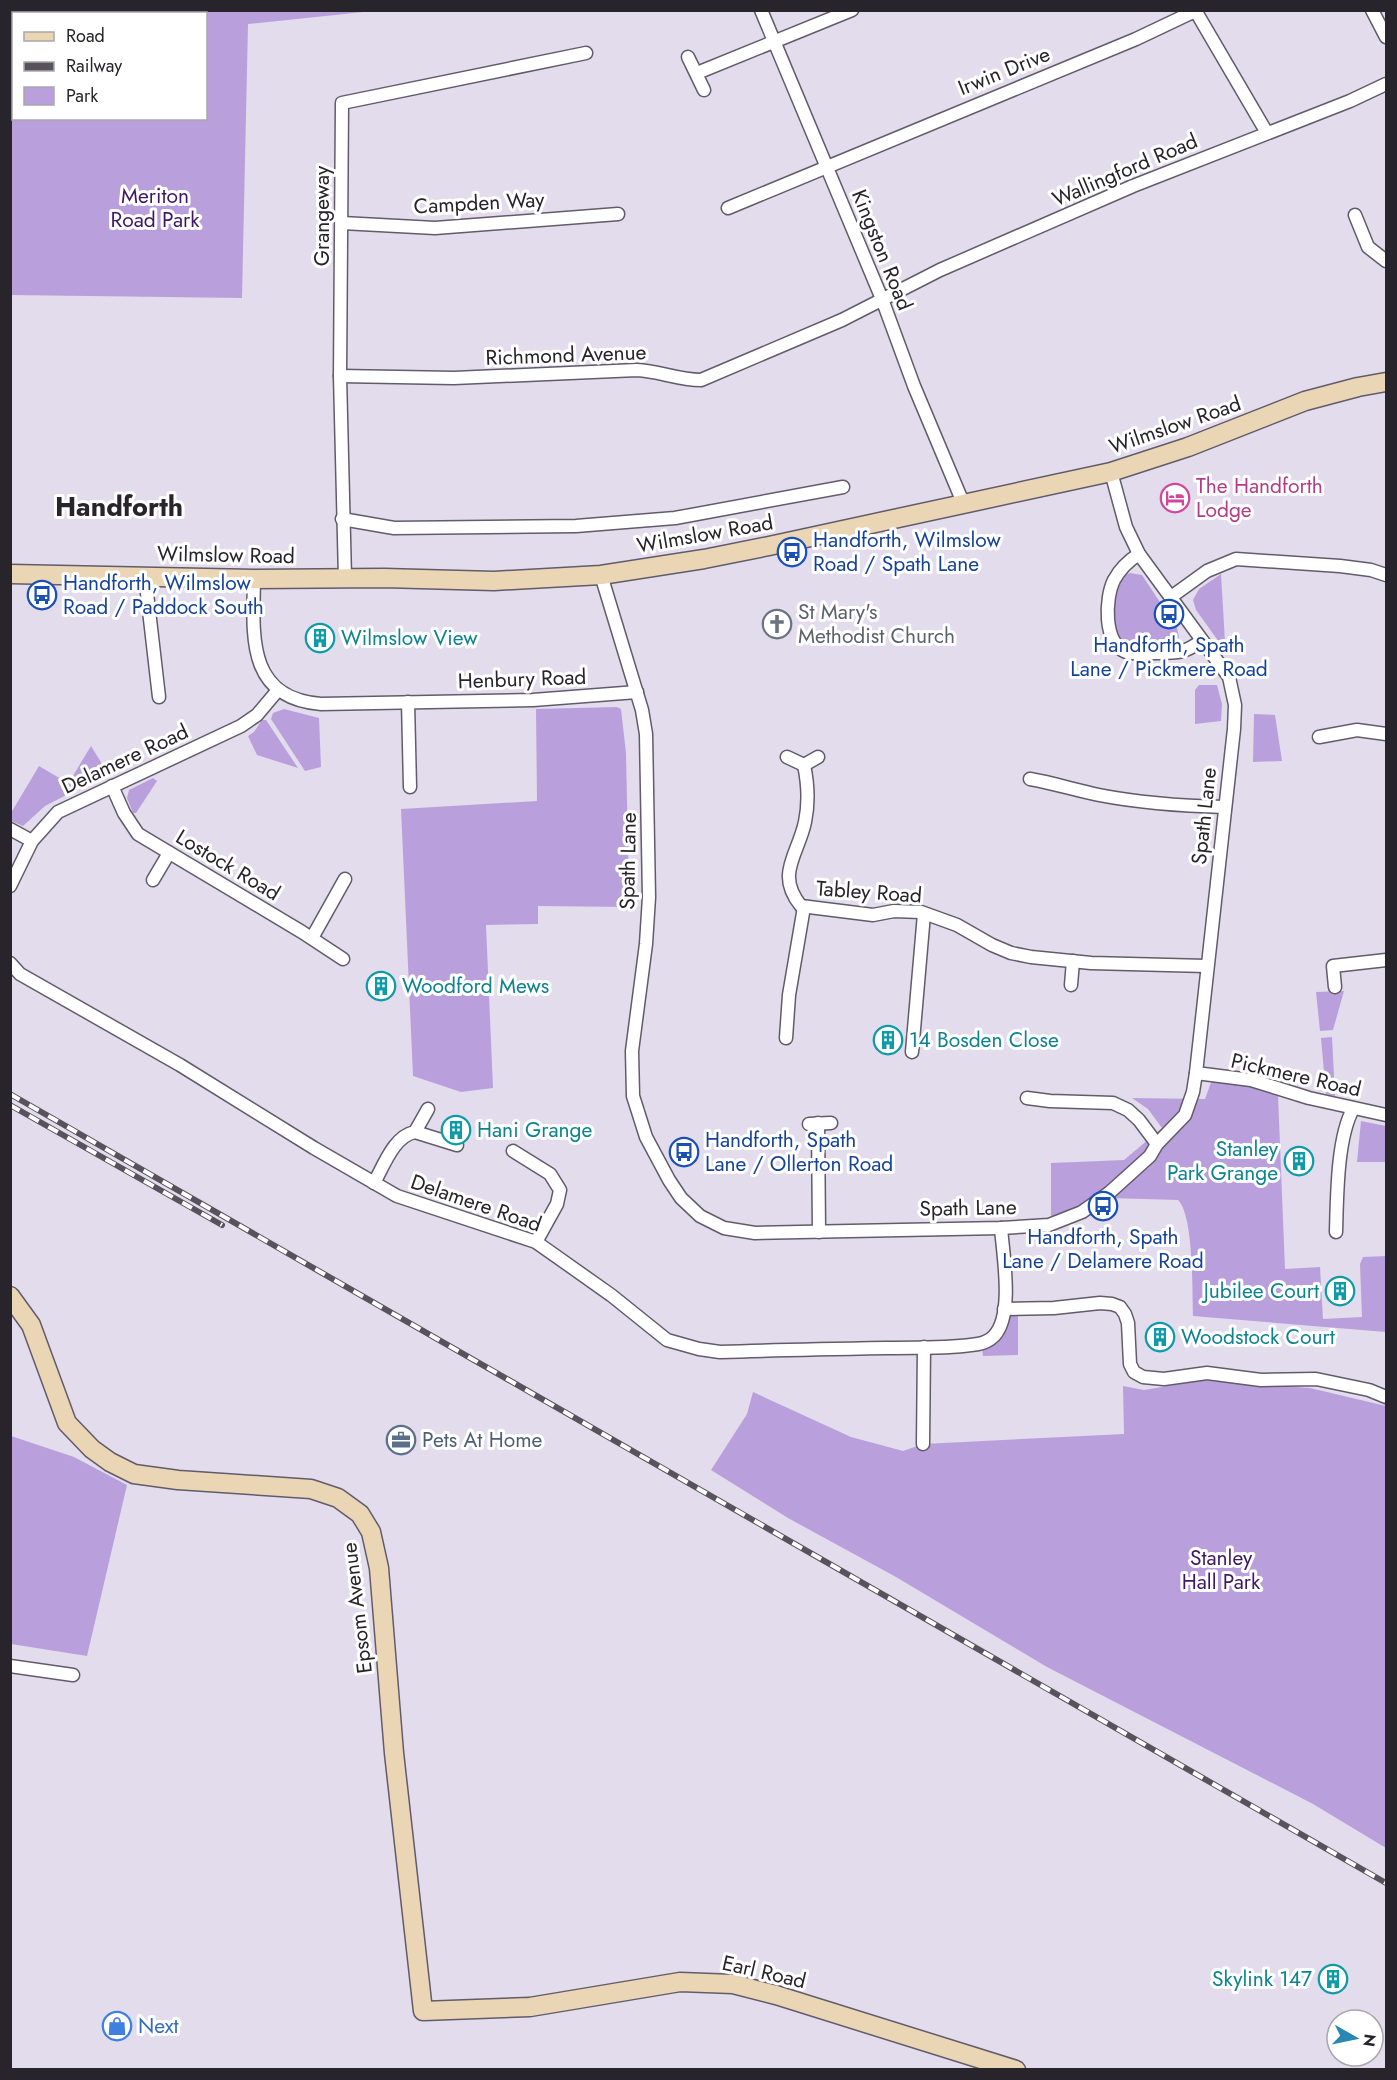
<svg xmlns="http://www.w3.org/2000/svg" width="1397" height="2080" font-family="Jost,sans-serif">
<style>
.green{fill:#b9a0dc;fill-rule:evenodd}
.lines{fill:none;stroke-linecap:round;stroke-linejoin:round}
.street-casing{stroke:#615b6a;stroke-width:15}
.secondary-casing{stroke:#615b6a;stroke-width:21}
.street{stroke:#fff;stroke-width:12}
.secondary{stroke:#ead6b4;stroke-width:18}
.rail-casing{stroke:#57535d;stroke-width:6}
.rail{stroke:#fff;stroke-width:4;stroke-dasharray:11;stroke-linecap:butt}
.labels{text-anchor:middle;stroke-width:6;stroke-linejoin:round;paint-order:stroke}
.street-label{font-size:21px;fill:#27242b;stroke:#fff}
.park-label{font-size:21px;fill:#3f1864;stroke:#fff}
.hotel-label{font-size:21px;fill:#b23c85;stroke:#fff;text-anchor:start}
.transit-label{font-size:21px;fill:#164399;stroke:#fff;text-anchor:start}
.worship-label{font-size:21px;fill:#5b616d;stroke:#fff;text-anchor:start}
.culture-label{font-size:21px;fill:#0d838f;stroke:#fff;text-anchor:start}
.service-label{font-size:21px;fill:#4e5e75;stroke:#fff;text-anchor:start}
.shop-label{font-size:21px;fill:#366cbe;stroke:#fff;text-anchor:start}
.district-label{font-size:27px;font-weight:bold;fill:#27242b;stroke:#fff}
</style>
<rect width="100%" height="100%" fill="#e3dced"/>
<g class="green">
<path d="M11,10L373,11L248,24L242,298L11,295ZM14,14H206V118H14Z"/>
<path d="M1130,573L1142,575L1177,628L1179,637C1173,651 1133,649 1122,640C1109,629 1111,595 1119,581C1122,577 1126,575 1130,573Z"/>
<path d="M1221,574L1225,642H1219L1196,610L1193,600L1199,589Z"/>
<path d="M1199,685H1217L1222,704L1221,721L1195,724V690Z"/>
<path d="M617,707L621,709L626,753L629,888L627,907L538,906V924L486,925L493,1088L461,1092L413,1076L401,809L537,801L536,709Z"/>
<path d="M284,709L319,718L321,767L305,771L271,719L273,713Z"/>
<path d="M1254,714L1275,715L1282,761L1253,762Z"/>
<path d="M262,720H266L298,768L257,755L248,736L254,732Z"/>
<path d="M91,746L109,775L84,786L71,779Z"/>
<path d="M39,766L78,789L45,806L23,826L11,821V813Z"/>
<path d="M153,778L157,781L136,813H133L127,798L129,790Z"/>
<path d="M1344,991L1333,1030L1320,1031L1316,992Z"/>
<path d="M1332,1037L1335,1096L1326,1094L1321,1038Z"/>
<path d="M1213,1077L1252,1084L1278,1095L1285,1269L1320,1267L1323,1319L1362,1317L1360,1264L1363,1257L1386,1256V1332L1193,1316C1192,1291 1194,1216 1178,1200L1109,1198L1051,1222V1163L1124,1160L1162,1128L1148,1109L1132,1098L1205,1099Z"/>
<path d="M1361,1121L1386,1126V1162H1357Z"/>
<path d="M1010,1316H1018V1355L983,1356L982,1349C1001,1346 1007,1334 1010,1316Z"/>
<path d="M1204,1380L1310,1388L1386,1406V1848L1313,1804L1047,1667L896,1577L788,1518L711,1470L747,1414L753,1392L851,1437L903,1451L923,1444L1124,1434L1123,1386L1144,1390Z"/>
<path d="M11,1436L74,1457L127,1485L87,1656L11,1644Z"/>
</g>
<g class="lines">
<g class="street-casing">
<g id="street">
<path d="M761,10L882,299L914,386L964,505"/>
<path d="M1195,10L1267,133"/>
<path d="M1372,10L1386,37"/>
<path d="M688,57L704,90"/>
<path d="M697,73L852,10"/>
<path d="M728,208L1136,39L1195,11"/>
<path d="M1355,215L1368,247L1386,261"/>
<path d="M342,223L435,228L618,214"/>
<path d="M340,376L454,378L637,370C659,371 678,380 701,380L842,320L940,270L1133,186L1350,101L1386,84"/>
<path d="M342,519L394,528L576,526L675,518L843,487"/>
<path d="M1139,554C1128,561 1120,569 1114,580C1105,598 1103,643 1126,652C1134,655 1148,653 1158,653C1178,653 1185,653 1201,641"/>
<path d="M601,575L642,710L646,734L649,897L646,944L632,1051L633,1096L646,1137L669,1180L681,1198L700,1216L724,1228L755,1233L1001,1228L1049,1225L1082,1212L1109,1193L1150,1156L1157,1144L1185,1115L1193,1092L1196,1073L1234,729L1235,705L1229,677L1139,554L1126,527L1111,472"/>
<path d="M145,576L159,697"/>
<path d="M345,578L340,376L342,103L586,53"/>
<path d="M254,579C253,635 246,698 321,704L533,700L637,692"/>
<path d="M1171,597L1207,571L1236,559L1340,566L1371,570L1386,575"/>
<path d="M408,702L410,787"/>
<path d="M1319,737L1357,730L1386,734"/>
<path d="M787,757L804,765L818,757"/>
<path d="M804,765C808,784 809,803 805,822C798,855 775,874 801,906L873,915L894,911L921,912L957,925L992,945L1011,953L1031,957L1091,963L1206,966"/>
<path d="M1030,779C1053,783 1075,790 1099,795C1140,803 1182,806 1225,807"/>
<path d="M112,786L124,813L138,834L302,932L343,959"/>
<path d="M10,829L32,841"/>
<path d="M153,880L169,853"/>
<path d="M10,886L32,841L58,812L241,726L257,715L278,690"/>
<path d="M312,938L345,879"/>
<path d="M10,963L20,974L180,1065L314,1148L397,1196L536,1242L611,1295L667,1340L699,1349L720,1352C777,1350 834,1349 890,1348C919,1347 950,1349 978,1344C984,1343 990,1340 994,1336C1014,1315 1003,1255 1001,1228"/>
<path d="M1071,985L1073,961"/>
<path d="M1335,987L1333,966L1386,960"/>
<path d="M786,1038L789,995L804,907"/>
<path d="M912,1052L924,914"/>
<path d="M1196,1073L1251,1080L1309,1098L1386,1115"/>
<path d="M1027,1098L1050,1101L1113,1103L1128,1110L1139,1120L1157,1144"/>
<path d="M818,1123L819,1232"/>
<path d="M809,1124L831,1123"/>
<path d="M415,1132L428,1109"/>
<path d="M513,1151L550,1174L560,1190L557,1204L536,1242"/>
<path d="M374,1183C384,1165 394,1136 415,1132L457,1145"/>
<path d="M1336,1232C1337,1197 1337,1138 1353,1109"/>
<path d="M1004,1309L1054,1308L1100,1303L1112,1304L1120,1307L1125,1314L1128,1323L1130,1364L1134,1372L1143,1377L1164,1379L1207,1373L1261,1380L1316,1379L1369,1390L1386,1397"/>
<path d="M923,1444L924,1347"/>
<path d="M10,1666L73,1675"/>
</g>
</g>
<g class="secondary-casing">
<g id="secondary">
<path d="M10,574L254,579L384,578L494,581L601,575L704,559L769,546L1111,472L1188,447L1305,401L1358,387L1386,382"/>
<path d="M10,1296L31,1325L67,1423L92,1449L110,1462L134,1474L178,1480L311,1489L338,1498L360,1514L371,1532L379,1568L394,1753L423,2011L530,2007L680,1982L733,1984L776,1995L1016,2070"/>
</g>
</g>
<use href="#street" class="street"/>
<use href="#secondary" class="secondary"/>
<g class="rail-casing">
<g id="rail">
<path d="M10,1094L1386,1883"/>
<path d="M10,1105L222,1225"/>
</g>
</g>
<use href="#rail" class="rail"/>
</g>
<defs>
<g id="hotel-ring" transform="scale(1.5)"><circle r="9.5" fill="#fff" stroke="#d1479c" stroke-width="1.5"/><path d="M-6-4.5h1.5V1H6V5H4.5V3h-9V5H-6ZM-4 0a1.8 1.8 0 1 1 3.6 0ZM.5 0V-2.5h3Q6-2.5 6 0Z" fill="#d1479c"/></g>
<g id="bus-ring" transform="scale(1.5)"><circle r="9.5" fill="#fff" stroke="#1a4fb4" stroke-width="1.5"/><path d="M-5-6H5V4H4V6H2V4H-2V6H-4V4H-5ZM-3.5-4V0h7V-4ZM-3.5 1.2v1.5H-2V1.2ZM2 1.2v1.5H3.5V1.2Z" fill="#1a4fb4"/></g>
<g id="church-ring" transform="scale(1.5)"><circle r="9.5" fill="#fff" stroke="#6b7280" stroke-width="1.5"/><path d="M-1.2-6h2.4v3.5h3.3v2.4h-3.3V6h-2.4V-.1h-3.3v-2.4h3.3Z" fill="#6b7280"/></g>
<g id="building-ring" transform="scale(1.5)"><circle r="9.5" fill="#fff" stroke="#0f9aa8" stroke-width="1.5"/><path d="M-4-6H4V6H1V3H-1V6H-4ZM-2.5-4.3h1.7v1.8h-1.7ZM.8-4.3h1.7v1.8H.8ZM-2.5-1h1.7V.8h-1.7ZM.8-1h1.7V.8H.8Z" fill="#0f9aa8"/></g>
<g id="office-ring" transform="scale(1.5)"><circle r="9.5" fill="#fff" stroke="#5c6f8a" stroke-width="1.5"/><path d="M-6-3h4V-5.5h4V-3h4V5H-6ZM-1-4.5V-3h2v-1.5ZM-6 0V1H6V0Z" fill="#5c6f8a"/></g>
<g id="shop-ring" transform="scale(1.5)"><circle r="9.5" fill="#fff" stroke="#3f7fe0" stroke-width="1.5"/><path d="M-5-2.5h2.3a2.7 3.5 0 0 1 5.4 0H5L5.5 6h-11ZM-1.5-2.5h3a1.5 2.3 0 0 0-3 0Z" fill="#3f7fe0"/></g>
</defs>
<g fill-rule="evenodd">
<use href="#hotel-ring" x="1175" y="498"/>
<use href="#bus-ring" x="792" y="552"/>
<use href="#bus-ring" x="42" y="595"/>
<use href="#bus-ring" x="1169" y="614"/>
<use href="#church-ring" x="777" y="624"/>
<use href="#building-ring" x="320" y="638"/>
<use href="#building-ring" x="381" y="986"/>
<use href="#building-ring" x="888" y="1040"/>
<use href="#building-ring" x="456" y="1130"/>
<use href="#bus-ring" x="684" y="1152"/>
<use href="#building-ring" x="1299" y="1161"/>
<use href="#bus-ring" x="1103" y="1206"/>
<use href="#building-ring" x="1340" y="1291"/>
<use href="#building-ring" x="1160" y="1337"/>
<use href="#office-ring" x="401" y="1440"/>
<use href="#building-ring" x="1333" y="1979"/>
<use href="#shop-ring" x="117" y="2026"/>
</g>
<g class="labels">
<g class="street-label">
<text transform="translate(1004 71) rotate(-22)" y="7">Irwin Drive</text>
<text transform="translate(1125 170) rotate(-23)" y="7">Wallingford Road</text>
<text transform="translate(479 203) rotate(-3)" y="7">Campden Way</text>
<text transform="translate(322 216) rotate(-90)" y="7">Grangeway</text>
<text transform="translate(882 250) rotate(68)" y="7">Kingston Road</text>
<text transform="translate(566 355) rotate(-2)" y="7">Richmond Avenue</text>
<text transform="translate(1175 425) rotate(-19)" y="7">Wilmslow Road</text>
<text transform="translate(705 534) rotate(-10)" y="7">Wilmslow Road</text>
<text transform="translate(226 555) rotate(1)" y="7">Wilmslow Road</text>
<text transform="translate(522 679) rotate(-2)" y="7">Henbury Road</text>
<text transform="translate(125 759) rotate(-25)" y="7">Delamere Road</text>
<text transform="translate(1204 816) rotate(-84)" y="7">Spath Lane</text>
<text transform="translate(628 861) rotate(-89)" y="7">Spath Lane</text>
<text transform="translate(228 865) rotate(31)" y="7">Lostock Road</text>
<text transform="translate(869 892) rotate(4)" y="7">Tabley Road</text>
<text transform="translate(1296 1075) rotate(13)" y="7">Pickmere Road</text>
<text transform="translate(476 1203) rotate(19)" y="7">Delamere Road</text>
<text transform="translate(968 1208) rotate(-1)" y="7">Spath Lane</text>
<text transform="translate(357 1608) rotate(-97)" y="7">Epsom Avenue</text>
<text transform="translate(764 1972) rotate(13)" y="7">Earl Road</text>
</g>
<g class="park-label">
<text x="155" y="203">Meriton<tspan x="155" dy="24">Road Park</tspan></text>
<text x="1221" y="1565">Stanley<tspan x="1221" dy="24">Hall Park</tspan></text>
</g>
<g class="hotel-label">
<text x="1196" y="493">The Handforth<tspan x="1196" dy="24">Lodge</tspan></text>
</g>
<g class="transit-label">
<text x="813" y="547">Handforth, Wilmslow<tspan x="813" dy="24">Road / Spath Lane</tspan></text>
<text x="63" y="590">Handforth, Wilmslow<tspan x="63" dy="24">Road / Paddock South</tspan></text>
<text x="1169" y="652" text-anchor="middle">Handforth, Spath<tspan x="1169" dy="24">Lane / Pickmere Road</tspan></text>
<text x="705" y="1147">Handforth, Spath<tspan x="705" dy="24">Lane / Ollerton Road</tspan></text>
<text x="1103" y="1244" text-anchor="middle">Handforth, Spath<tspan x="1103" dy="24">Lane / Delamere Road</tspan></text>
</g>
<g class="worship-label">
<text x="798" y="619">St Mary's<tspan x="798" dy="24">Methodist Church</tspan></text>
</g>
<g class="culture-label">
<text x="341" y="645">Wilmslow View</text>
<text x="402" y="993">Woodford Mews</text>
<text x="909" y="1047">14 Bosden Close</text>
<text x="477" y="1137">Hani Grange</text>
<text x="1278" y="1156" text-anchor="end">Stanley<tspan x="1278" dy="24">Park Grange</tspan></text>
<text x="1319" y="1298" text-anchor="end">Jubilee Court</text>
<text x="1181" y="1344">Woodstock Court</text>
<text x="1312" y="1986" text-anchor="end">Skylink 147</text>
</g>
<g class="service-label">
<text x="422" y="1447">Pets At Home</text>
</g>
<g class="shop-label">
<text x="138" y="2033">Next</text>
</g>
<g class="district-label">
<text x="119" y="516">Handforth</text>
</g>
</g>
<rect width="1397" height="2080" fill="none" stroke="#27242b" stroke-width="24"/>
<rect x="12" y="12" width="195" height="108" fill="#ffffff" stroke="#a9a7aa" stroke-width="1.5"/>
<rect x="24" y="32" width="30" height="9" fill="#ead6b4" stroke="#a9a7aa" stroke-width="1.5"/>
<text x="66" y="42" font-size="18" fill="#27242b">Road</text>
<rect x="24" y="62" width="30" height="9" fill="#57535d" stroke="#a9a7aa" stroke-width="1.5"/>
<text x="66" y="72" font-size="18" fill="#27242b">Railway</text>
<rect x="24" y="87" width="30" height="18" fill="#b9a0dc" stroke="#a9a7aa" stroke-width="1.5"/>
<text x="66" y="102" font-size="18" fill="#27242b">Park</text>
<g transform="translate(1355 2038) rotate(99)"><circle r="28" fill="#ffffff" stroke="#a9a7aa" stroke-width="1.5"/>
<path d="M0-4.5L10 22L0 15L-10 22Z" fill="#2887b3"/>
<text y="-9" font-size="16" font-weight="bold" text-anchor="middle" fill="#27242b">N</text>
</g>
</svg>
